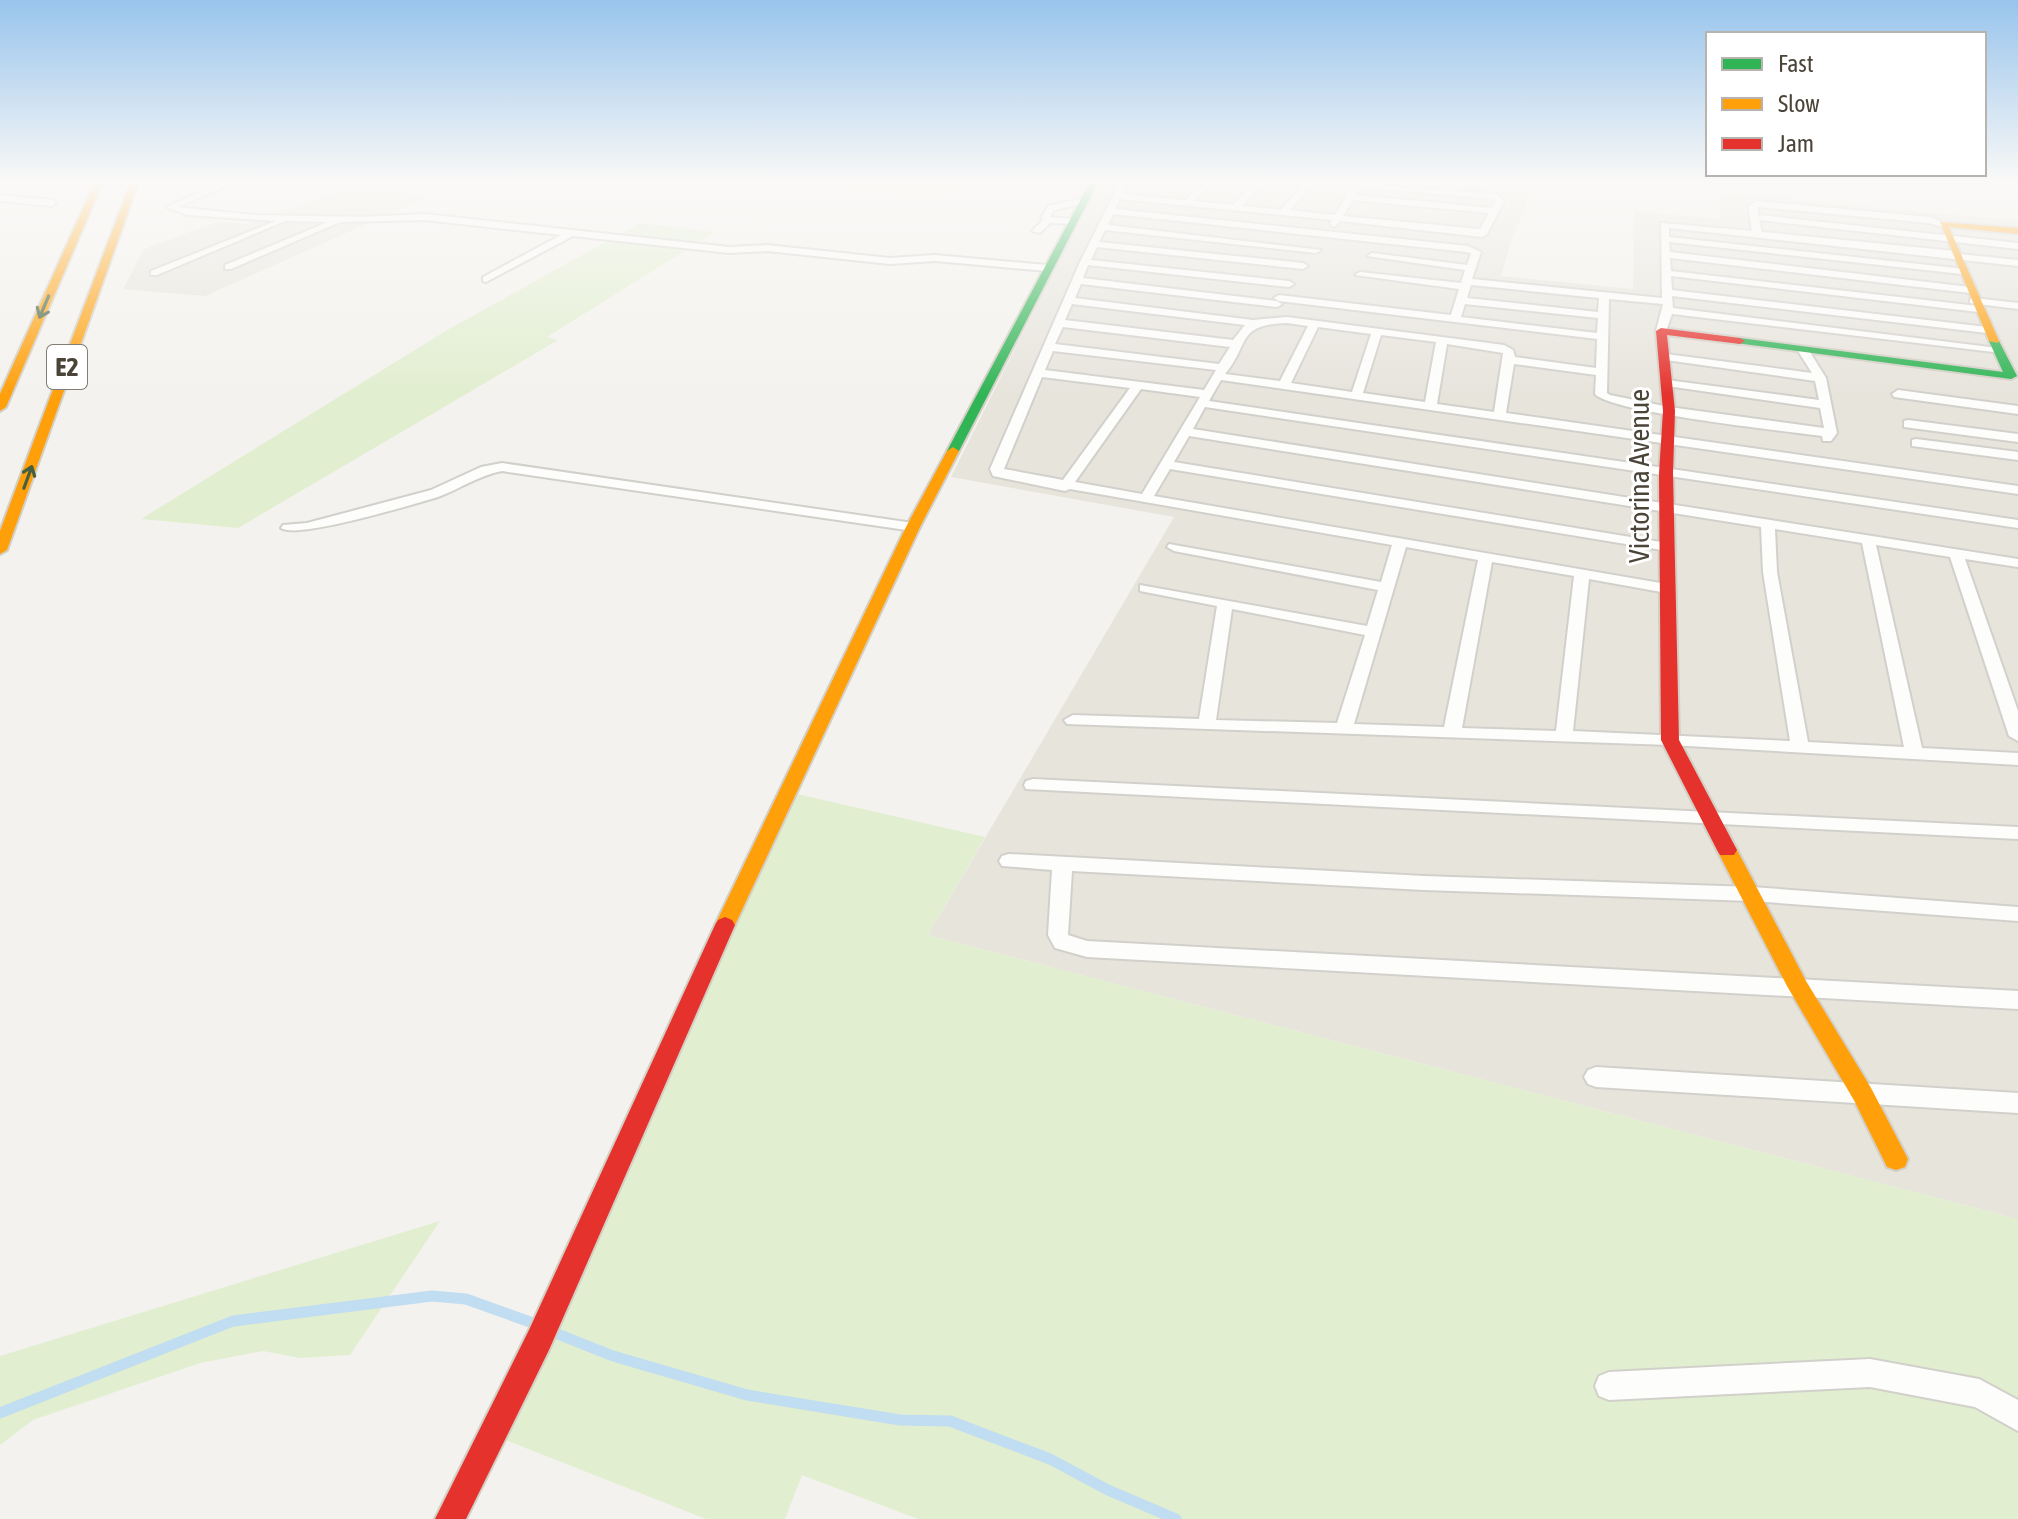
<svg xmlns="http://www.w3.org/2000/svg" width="2018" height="1519" font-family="'Asap Condensed',sans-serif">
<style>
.residential{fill:#e7e4dc}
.green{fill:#e1eecf}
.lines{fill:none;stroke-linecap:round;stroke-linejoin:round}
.stream{stroke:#c0ddf1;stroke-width:11}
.street-casing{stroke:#d2d0cb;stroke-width:4}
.fast-casing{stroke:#d3cfc5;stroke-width:4}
.slow-casing{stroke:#d3cfc5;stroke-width:4}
.jam-casing{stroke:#d3cfc5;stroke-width:4}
.street{fill:#fdfdfc;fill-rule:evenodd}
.fast{fill:#30b455;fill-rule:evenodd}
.slow{fill:#ff9f0a;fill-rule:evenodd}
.jam{fill:#e5322d;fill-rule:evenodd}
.oneway{stroke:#446040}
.labels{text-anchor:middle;stroke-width:6;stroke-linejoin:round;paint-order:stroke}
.shield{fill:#fff;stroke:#817c74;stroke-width:2}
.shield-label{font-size:26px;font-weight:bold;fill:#4b4439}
.street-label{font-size:28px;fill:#4b4439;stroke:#fff}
</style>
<rect width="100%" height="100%" fill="#f4f2ee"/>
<g class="residential">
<path d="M1097,184H1439L1531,192L1510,244L1501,276L1633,289L1634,211L1720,219L1719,192L2018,221V1219L928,935L1174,517L951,477Z"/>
<path d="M342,189H399L429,196L205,296L123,289L144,249L217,222L248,224Z"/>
</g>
<g class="green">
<path d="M822,184H955L933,199Z"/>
<path d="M640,223L715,232L547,337L558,340L238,528L141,519L449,329Z"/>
<path d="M797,794L985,837L928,935L2018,1219V1519H918L802,1475L785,1519H706L498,1437Z"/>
<path d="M440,1221L350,1355L300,1358L263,1351L200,1363L33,1420L0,1445V1356Z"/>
</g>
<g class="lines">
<g class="stream">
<path d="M555,1333L613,1356L747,1395L900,1420L950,1421L1050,1459L1108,1490L1176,1519"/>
<path d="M0,1413L233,1321L432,1296L466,1299L533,1323"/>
</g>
<g class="street-casing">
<g id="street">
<path d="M220,184H231L178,207L253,215L362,217L425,214L729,247L767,245L890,258L935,255L1047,265L1052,268L1047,271L935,261L890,264L767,251L729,253L573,236L486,282L483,281V277L561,235L425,220L340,222L231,269H225V265L328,222L285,221L157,275H151V271L276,221L187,215L166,207Z"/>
<path d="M1119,184H1127L1122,194L1185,200L1202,184H1211L1194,201L1233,205L1254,184H1262L1242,206L1281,210L1304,184H1312L1290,210L1335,215L1353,184L1497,194L1504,201L1487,234L1482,237L1340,221L1334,227L1330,224L1332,220L1120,199L1115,209L1468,246L1481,252L1472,279L1662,298L1661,223L1752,231L1748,206L1757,201L1930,217L1947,224L1943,227L1929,223L1758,207V215L2018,243V249L1759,220L1762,232L1955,251L1959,254L2018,260V266L1669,228V237L1965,269V273L1962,274L1669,242L1670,252L1970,287L1975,290L1970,293L1670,258L1671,271L1978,306L1983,309L1978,312L1671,276L1672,290L1987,327L1992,330L1987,333L1672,296L1673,308L1998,348L2004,351L2002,353L1672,314L1666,331L1661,334L1656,331L1663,304L1609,299L1607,393L1610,395L1669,407L1824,428L1820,408L1667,386L1661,383L1667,380L1819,400L1815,381L1666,360L1660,357L1666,354L1812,373L1798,351L1804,348L1808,349L1826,378L1837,433L1831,441H1823L1822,436C1786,431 1613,413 1595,394L1596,375L1514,364L1506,413L2018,486V494L1221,380L1209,401L2018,520V528L1205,407L1193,429L2018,559V567L1965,559L2018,711V741L2009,736L1950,557L1876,545L1922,748L2018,753V765L1670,745L1067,724L1064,720L1073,715L1199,719L1217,606L1140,591V585L1367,626L1378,590L1174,551L1167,547L1169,544L1381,582L1392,545L1070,489L1065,491L993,476L990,469L1080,262ZM1360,187L1494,199L1496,201L1492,208L1356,195ZM1353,200L1489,213L1480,229L1343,216ZM1113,214L1466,252L1471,253L1467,265L1372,253L1367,256L1465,270L1461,283L1360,272L1355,275L1459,289L1451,315L1279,295L1274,298L1279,301L1597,339L1596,368L1515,357L1513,350L1504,345L1287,317L1253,320L1075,298L1081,284L1277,307L1282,304L1277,301L1083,278L1088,265L1289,287L1294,284L1289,281L1091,260L1097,247L1303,269L1308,266L1303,263L1099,242L1105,230L1316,253L1321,250L1108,225ZM1471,285L1599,298L1598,312L1467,298ZM1072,304L1245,325L1233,340L1065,320ZM1465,304L1598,318L1597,333L1461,317ZM1287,323L1308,326L1280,381L1225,374C1251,343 1235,325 1287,323ZM1063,327L1230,347L1219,364L1055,344ZM1318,327L1371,334L1352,392L1291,383ZM1381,335L1436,342L1425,402L1363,393ZM1447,344L1503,353L1494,412L1437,404ZM1053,351L1216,370L1204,390L1045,370ZM1042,377L1130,388L1063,480L1004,469ZM1141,389L1200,397L1142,494L1075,482ZM1189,436L1761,527L1763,572L1790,741L1573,731L1589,579L1667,593L1672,591V585L1154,496L1170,469L1668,551L1675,547L1673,544L1174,462ZM1775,529L1862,543L1904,747L1808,742L1777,572ZM1406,547L1478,560L1444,727L1354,724ZM1492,562L1574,576L1556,731L1462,728ZM1232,609L1365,635L1337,723L1216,720Z"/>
<path d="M0,195L52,200L56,203L52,206L0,201Z"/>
<path d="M1084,198L1087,203L1054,210L1050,217L1073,219L1076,224L1050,223L1040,233L1032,231L1043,220L1041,218L1048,206Z"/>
<path d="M1974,298L2018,303V309L1970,303V299Z"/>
<path d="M1898,390L2018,406V414L1894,397L1892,394Z"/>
<path d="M1908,420L2018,434V442L1904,427V421Z"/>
<path d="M1916,439L2018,452V460L1912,446V440Z"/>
<path d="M502,463L913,523L920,527L913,531L502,471C479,475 460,489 438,497C414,504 296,540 281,528L283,525L307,523L431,490L481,467Z"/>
<path d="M1033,779L2018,827V839L1026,789L1024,785L1026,781Z"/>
<path d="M1009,854L1424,876L1752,887L2018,907V921L1752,901L1424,890L1072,871L1068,935L1087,941L2018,991V1009L1087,957L1055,948L1048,935L1052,870L1002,866L999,861L1002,856Z"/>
<path d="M1596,1067L2018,1093V1113L1596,1087L1588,1084L1584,1077L1588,1070Z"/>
<path d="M1870,1359L1979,1379L2018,1400V1431L1975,1407L1870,1387L1609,1400L1599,1396L1595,1386L1599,1376L1609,1372Z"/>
</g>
</g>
<g class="fast-casing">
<g id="fast">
<path d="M1089,184H1097L959,451L948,454L947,451Z"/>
<path d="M1740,338L2003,372L1989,341L1994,338L1999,341L2017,376L2011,379L1736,343V339Z"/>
</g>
</g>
<g class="slow-casing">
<g id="slow">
<path d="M94,184H102L6,407L0,411V394Z"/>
<path d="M130,184H138L7,550L0,554V531Z"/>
<path d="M1940,222L2018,228V234L1949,227L1999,341L1998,343L1989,341Z"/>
<path d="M953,447L959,451L920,527L735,925L732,930H718L715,925L906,527L947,451Z"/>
<path d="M1727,843L1734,845L1737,850L1806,981L1871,1088L1908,1159L1905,1167L1896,1170L1887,1167L1855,1102L1787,986L1717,850L1720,845Z"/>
</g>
</g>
<g class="jam-casing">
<g id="jam">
<path d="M1661,328L1740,338L1745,341L1740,344L1667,335L1675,411L1673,473L1679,740L1737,850L1734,855H1720L1717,850L1661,740L1659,473L1663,411L1656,331Z"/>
<path d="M725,917L732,920L735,925L549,1350L466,1519H435L529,1330L715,925L718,920Z"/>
</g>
</g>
<use href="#street" class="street"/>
<use href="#fast" class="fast"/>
<use href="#slow" class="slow"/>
<use href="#jam" class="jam"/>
</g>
<defs><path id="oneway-shaft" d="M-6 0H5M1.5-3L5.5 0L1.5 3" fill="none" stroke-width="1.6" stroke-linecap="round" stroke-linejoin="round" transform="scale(2)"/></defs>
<g class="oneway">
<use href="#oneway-shaft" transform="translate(44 307) rotate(113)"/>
<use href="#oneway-shaft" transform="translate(28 477) rotate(-70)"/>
</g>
<linearGradient id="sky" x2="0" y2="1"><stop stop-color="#98c4ec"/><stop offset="0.46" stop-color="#faf9f7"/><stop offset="1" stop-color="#faf9f7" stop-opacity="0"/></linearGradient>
<rect width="2018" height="396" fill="url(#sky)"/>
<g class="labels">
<rect class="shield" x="47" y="345" width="40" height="44" rx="6"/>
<g class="shield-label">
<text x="67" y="376">E2</text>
</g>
<g class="street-label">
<text transform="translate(1639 476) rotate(-90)" y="10">Victorina Avenue</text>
</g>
</g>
<rect x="1706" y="32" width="280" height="144" fill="#ffffff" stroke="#b7b4b0" stroke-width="2"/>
<rect x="1722" y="58" width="40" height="12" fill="#30b455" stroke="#b7b4b0" stroke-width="2"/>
<text x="1778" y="72" font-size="24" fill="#4b4439">Fast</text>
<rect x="1722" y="98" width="40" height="12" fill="#ff9f0a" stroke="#b7b4b0" stroke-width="2"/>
<text x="1778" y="112" font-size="24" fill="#4b4439">Slow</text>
<rect x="1722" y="138" width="40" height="12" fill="#e5322d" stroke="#b7b4b0" stroke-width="2"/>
<text x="1778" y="152" font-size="24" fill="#4b4439">Jam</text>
</svg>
